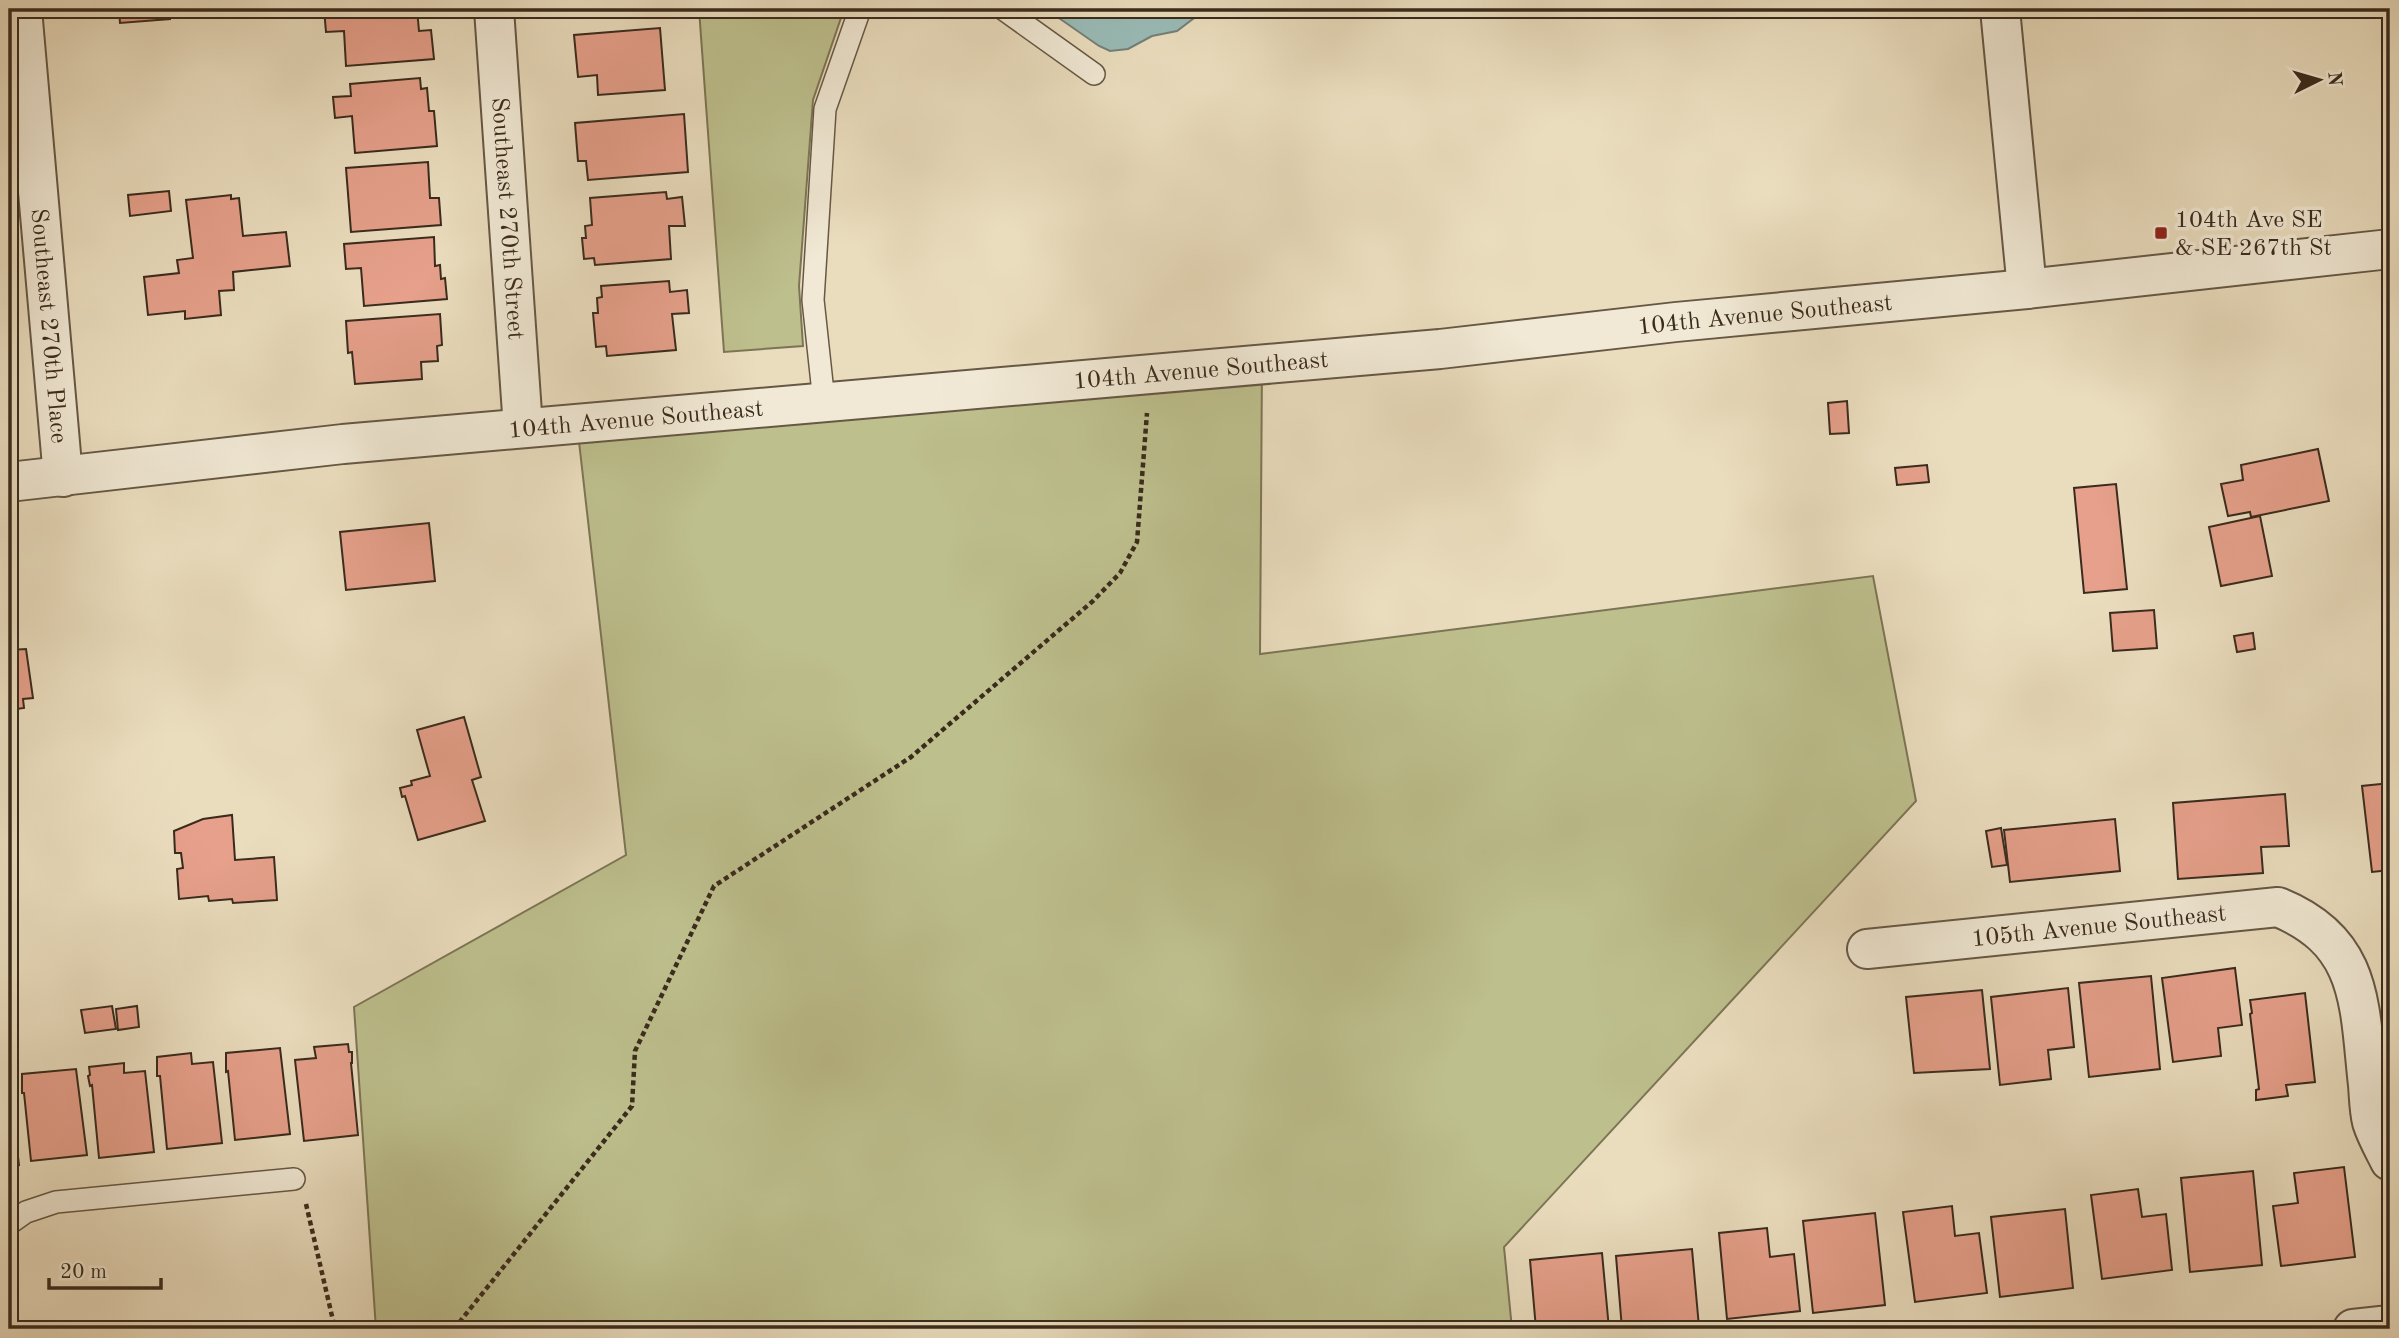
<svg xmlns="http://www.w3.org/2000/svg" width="2399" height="1338" font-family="'Old Standard TT',serif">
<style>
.green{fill:#bdbf8d;stroke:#7c7555;stroke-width:2}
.water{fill:#99bbb7;stroke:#738179;stroke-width:2}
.building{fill:#e6a08b;stroke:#3a2b1d;stroke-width:2}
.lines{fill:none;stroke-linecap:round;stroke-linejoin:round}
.service-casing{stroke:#665845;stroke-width:24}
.minor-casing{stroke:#665845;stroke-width:42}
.tertiary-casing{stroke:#665845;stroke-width:42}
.path{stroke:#3a2b1d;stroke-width:4.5;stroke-dasharray:5 3.5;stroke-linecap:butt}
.service{stroke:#f1e9d5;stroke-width:21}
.minor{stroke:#f1e9d5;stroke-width:38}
.tertiary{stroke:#f1e9d5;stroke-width:38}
.poi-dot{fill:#8f2418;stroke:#f1e9d5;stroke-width:2.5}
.labels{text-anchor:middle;stroke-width:7;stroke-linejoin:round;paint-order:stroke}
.street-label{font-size:24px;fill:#3a2b1d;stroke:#f1e9d5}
.poi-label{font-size:24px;fill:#3a2b1d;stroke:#f1e9d5;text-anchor:start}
</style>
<rect width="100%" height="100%" fill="#eaddbe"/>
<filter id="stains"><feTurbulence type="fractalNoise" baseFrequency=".00286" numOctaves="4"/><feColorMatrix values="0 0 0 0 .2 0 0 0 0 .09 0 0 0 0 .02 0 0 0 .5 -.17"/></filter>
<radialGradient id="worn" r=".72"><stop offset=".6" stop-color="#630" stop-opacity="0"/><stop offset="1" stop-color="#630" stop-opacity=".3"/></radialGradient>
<g class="green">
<path d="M699,9H844L813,100L799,286L803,346L724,352Z"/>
<path d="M1262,364L1260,654L1873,576L1916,801L1504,1247L1512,1329H376L354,1007L626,855L577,424Z"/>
</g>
<path class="water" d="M1046,9H1206L1177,31L1152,36L1128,49L1110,51L1099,46Z"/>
<g class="building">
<path d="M119,9H221L222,10L170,14V19L120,23Z"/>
<path d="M324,9H417L419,31L431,30L434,59L346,66L344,31L326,32Z"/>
<path d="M571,9H614L571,12Z"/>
<path d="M660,28L665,90L598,95L597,75L578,77L574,35Z"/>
<path d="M420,78L421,89L427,88L429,111H434L437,146L355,153L352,116L335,118L333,97L351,96L350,84Z"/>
<path d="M684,114L688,172L588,180L586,161H578L575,123Z"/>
<path d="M428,162L430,198H439L441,225L351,232L346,168Z"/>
<path d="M169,191L171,211L130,216L128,195Z"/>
<path d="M666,192L667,199L682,197L685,226H669L671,259L595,265L594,258L584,259L582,238H586L585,226L592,225L590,198Z"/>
<path d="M231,195V199L239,198L243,236L286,232L290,266L233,272L234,290L219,291L221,315L185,319V311L148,315L144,277L179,273L177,260L193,258L186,200Z"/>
<path d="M434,237L435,266L440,265L441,279L445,278L447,299L364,306L361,268L346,269L344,244Z"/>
<path d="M669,281L670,292L687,290L689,313L672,314L676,350L607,356L606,346L596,347L593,313H598L597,298L602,297L601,286Z"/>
<path d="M440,314L442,345L437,346L438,361L421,362L422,379L355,384L352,352L348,353L346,321Z"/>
<path d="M1847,401L1849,433L1830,434L1828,403Z"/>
<path d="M2318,449L2329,501L2251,517L2250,512L2228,516L2221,484L2243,480L2241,465Z"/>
<path d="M1927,465L1929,482L1897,485L1895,468Z"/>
<path d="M2116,484L2127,589L2084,593L2074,488Z"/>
<path d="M2260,516L2272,576L2221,586L2209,527Z"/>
<path d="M429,523L435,581L346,590L340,532Z"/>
<path d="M2154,610L2157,648L2113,651L2110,613Z"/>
<path d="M2253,633L2255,649L2237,652L2234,636Z"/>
<path d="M26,649L33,698L23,699L24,708L9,710V650Z"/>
<path d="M464,717L481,777L472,780L485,821L418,840L405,796L402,797L400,788L412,785L411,781L430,776L417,730Z"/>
<path d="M2390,783V835L2388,836L2390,870L2372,872L2362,786Z"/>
<path d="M2285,794L2289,846L2261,847L2263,873L2178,879L2173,803Z"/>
<path d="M232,815L235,860L274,857L277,900L233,903L232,899L209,901L208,896L179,899L177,869L183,868L181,853H175L174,831L203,819Z"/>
<path d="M2115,819L2120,871L2010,882L2004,830Z"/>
<path d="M2001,828L2007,865L1992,867L1986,831Z"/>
<path d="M2235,968L2242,1025L2218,1028L2221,1056L2173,1062L2162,978Z"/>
<path d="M2151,976L2160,1069L2089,1077L2079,983Z"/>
<path d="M2068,988L2074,1047L2048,1050L2051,1079L2000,1085L1991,997Z"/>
<path d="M1982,990L1990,1069L1914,1073L1906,997Z"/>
<path d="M2305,993L2315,1082L2286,1085L2288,1096L2256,1100V1090L2259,1089L2250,1014L2252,1013L2250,1000Z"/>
<path d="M112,1006L116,1029L85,1033L81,1010Z"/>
<path d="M137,1006L139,1027L118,1030L116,1009Z"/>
<path d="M348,1044L349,1052H352V1063H351L358,1135L304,1141L295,1060L316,1058L314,1047Z"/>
<path d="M280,1048L290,1134L235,1140L228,1071L226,1072V1053Z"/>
<path d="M191,1053L192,1064L213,1062L222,1143L167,1149L160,1076H157V1057Z"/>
<path d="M124,1063V1073L145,1071L154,1152L99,1158L92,1085L90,1086L88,1076L90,1075L89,1067Z"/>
<path d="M76,1069L87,1155L31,1161L24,1093H22V1074Z"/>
<path d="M9,1081L19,1165L9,1166Z"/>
<path d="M2344,1167L2355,1257L2281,1266L2273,1206L2298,1203L2294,1173Z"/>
<path d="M2253,1171L2262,1265L2190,1272L2181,1178Z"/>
<path d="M2138,1189L2142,1217L2166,1214L2172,1270L2102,1279L2091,1195Z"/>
<path d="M1952,1206L1955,1236L1979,1233L1987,1293L1915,1302L1903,1212Z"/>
<path d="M2065,1209L2073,1288L2000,1297L1991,1217Z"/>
<path d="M1875,1213L1885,1305L1813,1313L1803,1221Z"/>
<path d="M1767,1228L1770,1257L1794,1254L1800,1311L1727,1319L1719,1233Z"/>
<path d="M1692,1249L1699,1327L1622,1329L1616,1256Z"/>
<path d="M1602,1253L1609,1329H1536L1530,1260Z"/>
</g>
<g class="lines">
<g class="service-casing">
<g id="service">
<path d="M1003,9L1094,74"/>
<path d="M824,402L813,300L825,109L860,9"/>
<path d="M9,1224L26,1212L56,1202L294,1179"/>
</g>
</g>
<g class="minor-casing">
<g id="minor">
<path id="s1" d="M22,9L63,477"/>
<path id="s2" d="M494,9L523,428"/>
<path id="s3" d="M9,482L343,444L1440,349L1676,322L2027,289"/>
<path id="s4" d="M1867,949L2278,907C2364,942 2359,1005 2368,1085C2369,1097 2369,1110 2372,1122C2376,1135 2384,1149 2390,1161"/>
<path d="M2353,1329L2390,1325"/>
</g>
</g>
<g class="tertiary-casing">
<path id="tertiary" d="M2000,9L2027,289L2390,249"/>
</g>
<g class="path">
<path d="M306,1204L335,1329"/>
<path d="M454,1329L632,1106L635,1051L714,886L911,757L1093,601L1120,573L1137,542L1147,413"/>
</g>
<use href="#service" class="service"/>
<use href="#minor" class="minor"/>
<use href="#tertiary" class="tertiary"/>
</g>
<rect class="poi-dot" x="2154" y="226" width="14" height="14" rx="3.5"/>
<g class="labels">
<g class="street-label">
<text dy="8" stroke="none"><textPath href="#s2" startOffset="210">Southeast 270th Street</textPath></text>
<text dy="8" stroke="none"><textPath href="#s3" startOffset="1764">104th Avenue Southeast</textPath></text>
<text dy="8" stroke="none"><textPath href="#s1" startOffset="318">Southeast 270th Place</textPath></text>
<text dy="8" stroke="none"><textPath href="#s3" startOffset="1197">104th Avenue Southeast</textPath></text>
<text dy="8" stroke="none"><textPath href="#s3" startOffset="630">104th Avenue Southeast</textPath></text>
<text dy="8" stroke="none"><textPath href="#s4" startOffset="233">105th Avenue Southeast</textPath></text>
</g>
<g class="poi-label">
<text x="2175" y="227">104th Ave SE<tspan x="2175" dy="28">&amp; SE 267th St</tspan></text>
</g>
</g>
<rect width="2399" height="1338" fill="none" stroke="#eaddbe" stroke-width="35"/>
<rect x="10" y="10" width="2378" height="1317" fill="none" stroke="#3a2b1d" stroke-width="3.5"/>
<rect x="18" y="18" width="2364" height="1303" fill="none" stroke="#3a2b1d" stroke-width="2"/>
<g transform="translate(2319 80) rotate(85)" stroke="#f1e9d5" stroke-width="5" paint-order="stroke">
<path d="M0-5L12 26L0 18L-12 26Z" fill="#3a2b1d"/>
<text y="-10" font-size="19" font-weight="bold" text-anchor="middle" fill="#3a2b1d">N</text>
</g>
<path d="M49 1278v10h112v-10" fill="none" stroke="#3a2b1d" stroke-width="3.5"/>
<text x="60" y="1278" font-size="21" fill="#3a2b1d" stroke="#f1e9d5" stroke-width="5" paint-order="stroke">20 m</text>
<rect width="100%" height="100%" filter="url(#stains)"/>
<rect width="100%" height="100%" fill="url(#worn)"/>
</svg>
